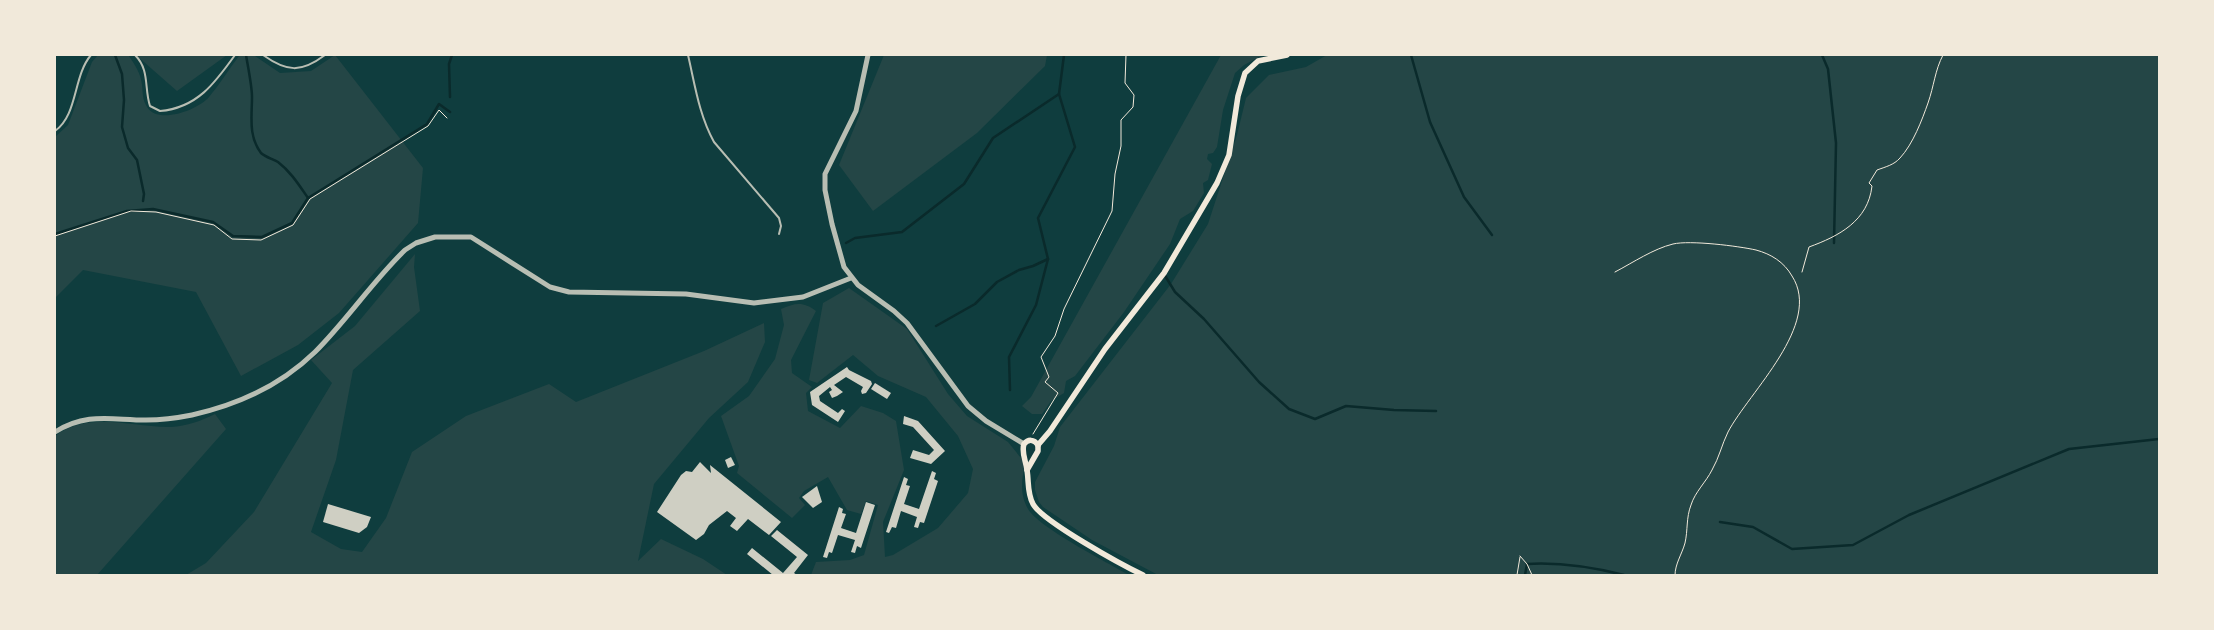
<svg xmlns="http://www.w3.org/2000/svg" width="2214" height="630" font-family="'Sofia Sans Condensed',sans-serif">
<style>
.green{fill:#244646}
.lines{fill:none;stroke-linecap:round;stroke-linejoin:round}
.stream{stroke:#0a2a2b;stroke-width:2.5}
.building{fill:#cfcfc3}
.path{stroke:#f1e9da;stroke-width:1}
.service{stroke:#b8beb3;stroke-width:2}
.tertiary{stroke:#b8beb3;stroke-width:5}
.secondary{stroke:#f1e9da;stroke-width:5.5}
</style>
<rect width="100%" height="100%" fill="#0f3d3e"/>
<g class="green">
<path d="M98,55L129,56C135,65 141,74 142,85C143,93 142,99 147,107C158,125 198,110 209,97C220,84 229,69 239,56H255L280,73L311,71L335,55L423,168L418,223L339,313L298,345L241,376L196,292L83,270L55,298V137L68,125L92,62Z"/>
<path d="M136,55H227L177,91Z"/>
<path d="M884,55H1047L1045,66L977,133L873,211L839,165Z"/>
<path d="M1221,55H1263L1244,65L1235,73L1223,110L1217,147L1213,153L1208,154L1207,159L1212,164L1208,180L1203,183L1204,193L1193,211L1180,219L1170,244L1124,312L1075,376L1066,381L1064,393L1051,401L1042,414H1032L1022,406L1031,397Z"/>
<path d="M1327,55H2159V575H1158L1092,540L1043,507L1039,502L1035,490V482L1054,446L1060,427L1171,284L1208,224L1237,135L1246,98L1269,75L1306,67Z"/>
<path d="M415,254L414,267L420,311L353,370L336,460L311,532L341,549L362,552L386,518L412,452L466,416L549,384L576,402L704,351L764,323L765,342L748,382L709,418L654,484L638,561L661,539L703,559L727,575H186L206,563L254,512L332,383L311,360L355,326Z"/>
<path d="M849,288L907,329L948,394L967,416L1008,442L1025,463C1022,479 1019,493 1028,509C1038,527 1108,563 1129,575H811L816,562L850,560L864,555L878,505L866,501L861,514L847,510L828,477L804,491L799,498L805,505L792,518L737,473L739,466L721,416L749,396L775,359L784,325L781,309C795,303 803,301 816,311L791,360L792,373L812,387L806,393L808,411L840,428L861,406L883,413L896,421L904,470L883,522L885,557L893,555L938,528L968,493L973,469L958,436L926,397L878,376L853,355L817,383L809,380L823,303Z"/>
<path d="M215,414L226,429L97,575H55V436C91,410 131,428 171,427C187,426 201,421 215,414Z"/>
</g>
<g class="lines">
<g class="stream">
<path d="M115,55L122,74L124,100L122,127L128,148L137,160L144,194L143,201"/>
<path d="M246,55C248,67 252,86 252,97C252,116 248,136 261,153C265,157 273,159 278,162C291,172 299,185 308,198"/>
<path d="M1411,55L1430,122L1464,197L1492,235"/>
<path d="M1822,55L1828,69L1836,143L1834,243"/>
<path d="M450,97L449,64L452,55"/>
<path d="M55,234L127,211L153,209L213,222L233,236L262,237L292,223L308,198L427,124L439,104L450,112"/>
<path d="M846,243L855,238L902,232L964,184L993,138L1059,94"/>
<path d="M1164,274L1175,292L1204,319L1259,382L1289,409L1315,419L1346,406L1394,410L1436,411"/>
<path d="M936,326L975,304L997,282L1019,270L1033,266L1048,259"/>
<path d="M1010,390L1009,357L1036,305L1048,259L1038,218L1075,147L1059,94L1064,55"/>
<path d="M1720,522L1753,527L1792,549L1853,545L1909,515L2069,449L2159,439"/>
<path d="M1525,575L1527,564C1560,562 1592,567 1624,575"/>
</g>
</g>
<g class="building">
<path d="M847,367L849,370L871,381L872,384L866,393L862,394L861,391L863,387L846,377L834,385L843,392L837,396L832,398L829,392L832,390L830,387L819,396L820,401L838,413L842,409L845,411L838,422L812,405L810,392Z"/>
<path d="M875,383L891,393L887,399L871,389Z"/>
<path d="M904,416L918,421L945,451L931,464L910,458L913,450L929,455L934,450L913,427L903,424Z"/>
<path d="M731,457L735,465L728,468L725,460Z"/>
<path d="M700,462L711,473L710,465L781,522L769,535L748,519L737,531L730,526L736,518L727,511L709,525L704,534L696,540L657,512L681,475L686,471L692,472Z"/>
<path d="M932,471L936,473L934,479L938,481L924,523L920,522L918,528L914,527L917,517L901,511L896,528L892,527L889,533L886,532L904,477L908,479L906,485L910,486L904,504L919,509Z"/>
<path d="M817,486L822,502L813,508L802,497Z"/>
<path d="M866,502L875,505L861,548L857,546L855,553L851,552L855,540L838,535L832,553L829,552L827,558L823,557L839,507L843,509L842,513L846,514L841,528L856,533Z"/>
<path d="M328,504L371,517L367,527L359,533L323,522Z"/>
<path d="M777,530L808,555L794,573L797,575H773L747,554L752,548L783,573L797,557L771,536Z"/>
</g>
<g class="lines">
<g class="path">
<path d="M55,236L131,211L156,212L214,225L232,239L261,240L293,225L310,199L428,126L439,110L447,118"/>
<path d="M1615,272C1634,262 1653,249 1673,244C1690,240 1738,246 1756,250C1771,254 1784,262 1792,276C1823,324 1749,392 1728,432C1722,444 1719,458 1712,470C1706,482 1695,492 1691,505C1686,518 1688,530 1685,543C1682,554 1675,564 1675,575"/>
<path d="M1802,272L1809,247C1839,236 1868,221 1872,186L1869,183L1877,170C1885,167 1894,165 1900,158C1913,144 1922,120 1928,103C1934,86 1935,70 1943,55"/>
<path d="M1033,434L1058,393L1045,382L1049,377L1041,357L1055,336L1064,309L1112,211L1115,174L1121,146V120L1133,107L1134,95L1125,83L1126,55"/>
<path d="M1520,556L1527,564L1532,575"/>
<path d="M1517,575L1520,557"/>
</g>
<g class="service">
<path d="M135,55C150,70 144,88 150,106L160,111C197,108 215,83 235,55"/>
<path d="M263,55C287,72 301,73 325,55"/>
<path d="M688,55C695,85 699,115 714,142L779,218L781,226L779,234"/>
<path d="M55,131C78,115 73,76 91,55"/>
</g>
<g class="tertiary">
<path d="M868,55L856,111L825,174V190L832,224L844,267L858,285L894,311L907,323L968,406L986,421L1024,444"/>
<path d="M55,432C87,412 111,420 146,420C162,420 177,418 192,415C237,405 281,385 315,352C347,320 372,282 405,250L416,243L435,237H471L550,287L569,292L686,294L754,303L803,297L851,278"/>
</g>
<g class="secondary">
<path d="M1038,445L1050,431L1105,349L1164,273L1217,183L1229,155L1238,96L1245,73L1258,61L1287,55"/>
<path d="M1038,445C1034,439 1028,439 1024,444C1021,452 1026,461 1027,470C1029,482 1027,493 1033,504C1042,521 1122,565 1143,575"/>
<path d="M1027,470L1038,451V445"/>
</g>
</g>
<rect width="2214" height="630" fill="none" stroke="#f1e9da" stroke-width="112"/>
</svg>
